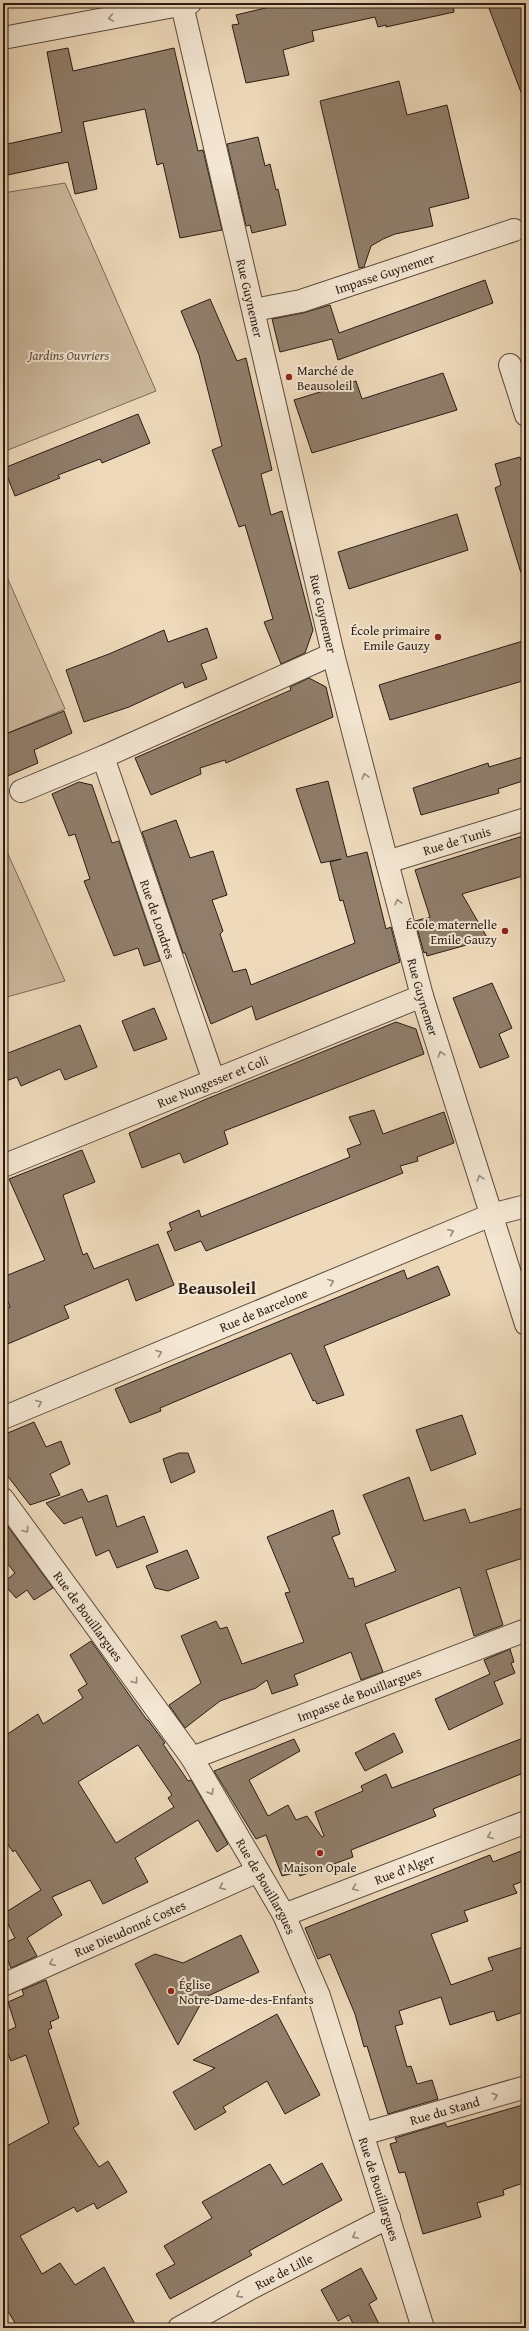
<svg xmlns="http://www.w3.org/2000/svg" width="529" height="2331" font-family="'Gentium Book Plus',serif">
<style>
.green{fill:#cdba9f;stroke:#7c6a5a}
.building{fill:#907e6b;stroke:#2a1b14;fill-rule:evenodd}
.lines{fill:none;stroke-linecap:round;stroke-linejoin:round}
.minor-casing{stroke:#5b4b3e;stroke-width:24}
.minor{stroke:#f4e7d3;stroke-width:22}
.oneway{stroke:#998b7d}
.poi-dot{fill:#8f2418;stroke:#f4e7d3;stroke-width:1.5}
.labels{text-anchor:middle;stroke-width:4;stroke-linejoin:round;paint-order:stroke}
.street-label{font-size:13px;fill:#2a1b14;stroke:#f4e7d3}
.park-label{font-size:13px;font-style:italic;fill:#5b4b3e;stroke:#f4e7d3}
.poi-label{font-size:13px;fill:#2a1b14;stroke:#f4e7d3;text-anchor:start}
.district-label{font-size:17px;font-weight:bold;fill:#2a1b14;stroke:#f4e7d3}
</style>
<rect width="100%" height="100%" fill="#eedabb"/>
<filter id="stains"><feTurbulence type="fractalNoise" baseFrequency=".005" numOctaves="4"/><feColorMatrix values="0 0 0 0 .2 0 0 0 0 .09 0 0 0 0 .02 0 0 0 .5 -.17"/></filter>
<radialGradient id="worn" r=".72"><stop offset=".6" stop-color="#630" stop-opacity="0"/><stop offset="1" stop-color="#630" stop-opacity=".3"/></radialGradient>
<g class="green">
<path d="M65,183L156,391L3,452V193Z"/>
<path d="M3,568L65,709L3,735Z"/>
<path d="M3,843L65,981L3,998Z"/>
</g>
<g class="building">
<path d="M286,3H453L454,12L386,27V25L378,27L375,17L312,31L314,41L283,50L289,75L246,83L232,25L239,24L236,15Z"/>
<path d="M487,3H526V99L524,100Z"/>
<path d="M68,48L73,71L174,48L198,151L203,150L222,230L180,238L163,163L157,165L145,109L83,122L97,189L75,194L68,162L3,176V145L62,132L47,52Z"/>
<path d="M399,81L407,115L447,105L469,198L429,208L433,226L395,234L383,239L371,246L364,267L359,268L320,101Z"/>
<path d="M258,137L265,166L270,164L276,190L278,189L286,225L252,233L250,225L246,226L227,144Z"/>
<path d="M485,280L493,303L338,360L332,339L280,352L272,319L303,313L330,305L339,333Z"/>
<path d="M210,299L237,361L246,358L272,470L261,474L271,515L282,511L313,630L305,653L281,664L264,622L273,619L245,525L239,527L212,450L222,446L199,355L181,311Z"/>
<path d="M443,373L457,410L312,453L294,400L356,381L362,399Z"/>
<path d="M138,414L150,443L102,463L100,459L58,475L60,478L15,496L4,468Z"/>
<path d="M520,457L526,475V572L521,573L495,488L501,485L495,464Z"/>
<path d="M457,514L468,550L349,589L338,552Z"/>
<path d="M207,628L217,658L201,664L207,679L185,688L183,682L129,707L84,722L66,670L109,654L164,630L168,642Z"/>
<path d="M526,640V680L390,720L379,685Z"/>
<path d="M309,678L326,687L333,717L226,763L225,760L200,768L201,774L151,795L135,758L291,690L290,687Z"/>
<path d="M64,711L72,733L34,750L38,763L3,778V735Z"/>
<path d="M526,756V780L498,789L499,793L421,815L413,788L488,763L489,767Z"/>
<path d="M328,781L347,857L367,852L386,929L391,927L400,962L256,1020L252,1006L211,1024L185,953H183L142,832L176,820L190,858L213,851L227,895L212,900L223,931L220,934L233,972L246,969L251,985L355,943L343,900L340,901L330,862L341,859L321,863L296,789Z"/>
<path d="M79,782L92,785L112,843L119,841L160,961L144,966L138,948L114,956L84,881L90,879L75,834L69,836L52,794Z"/>
<path d="M526,835V875L462,894L488,939L427,956L426,952L424,953L415,921L430,917L415,870Z"/>
<path d="M492,983L512,1028L499,1034L509,1057L480,1068L453,998Z"/>
<path d="M154,1008L167,1039L134,1051L122,1021Z"/>
<path d="M396,1022L416,1029L424,1054L224,1131L228,1144L184,1163L180,1153L142,1168L129,1133L204,1100Z"/>
<path d="M80,1025L97,1067L65,1080L60,1069L21,1086L17,1077L3,1082V1055Z"/>
<path d="M374,1110L383,1134L444,1112L454,1143L417,1157L418,1161L400,1166L403,1173L206,1251L201,1241L175,1251L167,1232L172,1230L169,1223L199,1210L201,1217L350,1157L347,1149L361,1144L349,1117Z"/>
<path d="M82,1150L95,1182L63,1195L83,1255L87,1253L94,1269L158,1244L174,1285L136,1301L128,1279L64,1306L69,1318L3,1346V1310L10,1307L3,1290V1277L45,1260L9,1179Z"/>
<path d="M438,1266L450,1295L324,1346L344,1395L317,1404L315,1400L313,1401L291,1353L160,1408L161,1411L130,1423L115,1389L404,1270L407,1279Z"/>
<path d="M462,1415L476,1454L431,1471L416,1430Z"/>
<path d="M34,1422L46,1447L61,1441L70,1464L50,1474L60,1495L30,1505L3,1470V1435Z"/>
<path d="M179,1453H188L195,1472L171,1483L163,1459Z"/>
<path d="M409,1477L424,1521L465,1509L470,1523L522,1508L526,1523V1557L486,1570L503,1625L474,1636L460,1587L365,1624L383,1672L361,1680L351,1652L294,1675L298,1685L272,1694L267,1680L256,1688L220,1701L185,1728L169,1705L201,1683L181,1636L216,1621L220,1629L227,1627L242,1664L304,1642L285,1593L290,1592L267,1537L333,1510L340,1534L332,1537L349,1579L353,1578L355,1587L396,1571L363,1495Z"/>
<path d="M82,1489L88,1502L107,1495L117,1527L144,1516L158,1552L117,1568L109,1550L96,1556L82,1517L64,1524L46,1503Z"/>
<path d="M3,1520L53,1588L34,1600L27,1590L16,1598L3,1583L15,1573L3,1558Z"/>
<path d="M187,1550L199,1578L168,1591L155,1588L146,1566Z"/>
<path d="M91,1641L147,1720H148L165,1743L163,1744L188,1781L191,1780L228,1844L217,1852L198,1820L135,1858L148,1882L103,1904L90,1880L52,1897L62,1915L27,1938L37,1956L11,1968L3,1949V1944L15,1938L3,1914L41,1890L15,1850L13,1852L3,1837V1737L38,1714L43,1724L83,1698L78,1690L87,1684L70,1655ZM138,1745L172,1795L168,1798L174,1807L116,1843L78,1782Z"/>
<path d="M510,1649L514,1662L511,1663L515,1673L494,1682L503,1704L449,1730L435,1699L490,1674L484,1660Z"/>
<path d="M394,1733L403,1752L365,1771L355,1753Z"/>
<path d="M526,1737V1772L433,1809L436,1816L351,1850L353,1857L300,1876L298,1872L282,1876L266,1835L256,1839L214,1771L294,1739L300,1751L249,1780L268,1816L288,1805L296,1820L307,1816L322,1837L324,1836L315,1812L363,1791L361,1786L386,1774L392,1788Z"/>
<path d="M526,1849V1880L513,1885L517,1893L464,1911L468,1921L431,1934L451,1985L493,1970L488,1958L526,1946V2011L497,2021L494,2011L450,2025L441,1997L399,2011L403,2024L395,2026L407,2067L411,2066L417,2084L432,2080L438,2099L388,2114L367,2046L364,2047L355,2014L330,1954L318,1959L305,1928L490,1855L493,1862Z"/>
<path d="M241,1935L259,1972L204,1998L178,2045L135,1964L155,1954L183,1963Z"/>
<path d="M46,1980L59,2018L50,2022L52,2028L48,2030L79,2124L73,2128L99,2167L108,2161L127,2192L97,2209L94,2203L77,2212L74,2207L20,2236L42,2274L60,2263L75,2285L104,2267L137,2328H18L3,2303V2148L49,2123L26,2055L11,2061L8,2054L3,2056V2033L16,2027L8,2002L24,1995L22,1990Z"/>
<path d="M277,2014L320,2095L285,2114L267,2081L223,2107L226,2112L195,2130L173,2092L215,2068L193,2060Z"/>
<path d="M526,2104V2182L503,2190L504,2195L477,2203L481,2217L423,2234L405,2172L399,2173L390,2144L397,2142L395,2138L445,2123L447,2127Z"/>
<path d="M322,2163L342,2200L249,2251L252,2255L170,2299L156,2274L175,2264L164,2246L212,2218L202,2202L270,2164L283,2185Z"/>
<path d="M361,2268L377,2299L369,2304L381,2328H355L349,2315L338,2321L321,2290Z"/>
</g>
<g class="lines">
<g class="minor-casing">
<g id="minor">
<path id="s1" d="M182,5L333,654L387,862L422,996L526,1324"/>
<path d="M3,38L190,3"/>
<path id="s2" d="M254,310L301,301L514,230"/>
<path d="M510,365L526,415"/>
<path d="M21,791L103,757"/>
<path id="s3" d="M387,862L526,819"/>
<path d="M214,1081L103,757L333,654"/>
<path id="s4" d="M3,1166L422,996"/>
<path id="s5" d="M3,1418L491,1215L526,1206"/>
<path id="s6" d="M3,1499L192,1758L284,1915L319,1996L423,2328"/>
<path id="s7" d="M192,1758L526,1630"/>
<path id="s8" d="M284,1915L526,1822"/>
<path id="s9" d="M3,1985L258,1871"/>
<path id="s10" d="M363,2134L526,2087"/>
<path id="s11" d="M179,2328L251,2288L389,2217"/>
</g>
</g>
<use href="#minor" class="minor"/>
</g>
<defs><path id="oneway-chevron" d="M-2-3.5L2.5 0L-2 3.5" fill="none" stroke-width="1.6" stroke-linecap="round" stroke-linejoin="round"/></defs>
<g class="oneway">
<use href="#oneway-chevron" transform="translate(111 18) rotate(170)"/>
<use href="#oneway-chevron" transform="translate(365 776) rotate(-105)"/>
<use href="#oneway-chevron" transform="translate(398 902) rotate(-104)"/>
<use href="#oneway-chevron" transform="translate(441 1054) rotate(-108)"/>
<use href="#oneway-chevron" transform="translate(480 1178) rotate(-107)"/>
<use href="#oneway-chevron" transform="translate(451 1232) rotate(-23)"/>
<use href="#oneway-chevron" transform="translate(331 1282) rotate(-23)"/>
<use href="#oneway-chevron" transform="translate(159 1353) rotate(-23)"/>
<use href="#oneway-chevron" transform="translate(39 1403) rotate(-23)"/>
<use href="#oneway-chevron" transform="translate(26 1530) rotate(54)"/>
<use href="#oneway-chevron" transform="translate(135 1681) rotate(54)"/>
<use href="#oneway-chevron" transform="translate(211 1792) rotate(60)"/>
<use href="#oneway-chevron" transform="translate(490 1836) rotate(159)"/>
<use href="#oneway-chevron" transform="translate(222 1887) rotate(156)"/>
<use href="#oneway-chevron" transform="translate(355 1888) rotate(159)"/>
<use href="#oneway-chevron" transform="translate(52 1963) rotate(156)"/>
<use href="#oneway-chevron" transform="translate(495 2096) rotate(-16)"/>
<use href="#oneway-chevron" transform="translate(355 2236) rotate(153)"/>
<use href="#oneway-chevron" transform="translate(239 2295) rotate(151)"/>
</g>
<g class="poi-dot">
<circle cx="289" cy="377" r="4"/>
<circle cx="438" cy="637" r="4"/>
<circle cx="505" cy="931" r="4"/>
<circle cx="320" cy="1853" r="4"/>
<circle cx="171" cy="1991" r="4"/>
</g>
<g class="labels">
<g class="street-label">
<text dy="5" stroke="none"><textPath href="#s2" startOffset="136">Impasse Guynemer</textPath></text>
<text dy="5" stroke="none"><textPath href="#s1" startOffset="301">Rue Guynemer</textPath></text>
<text dy="5" stroke="none"><textPath href="#s1" startOffset="625">Rue Guynemer</textPath></text>
<text dy="5" stroke="none"><textPath href="#s3" startOffset="73">Rue de Tunis</textPath></text>
<text transform="translate(158 919) rotate(71)" y="5">Rue de Londres</text>
<text dy="5" stroke="none"><textPath href="#s1" startOffset="1021">Rue Guynemer</textPath></text>
<text dy="5" stroke="none"><textPath href="#s4" startOffset="226">Rue Nungesser et Coli</textPath></text>
<text dy="5" stroke="none"><textPath href="#s5" startOffset="282">Rue de Barcelone</textPath></text>
<text dy="5" stroke="none"><textPath href="#s6" startOffset="145">Rue de Bouillargues</textPath></text>
<text dy="5" stroke="none"><textPath href="#s7" startOffset="179">Impasse de Bouillargues</textPath></text>
<text dy="5" stroke="none"><textPath href="#s8" startOffset="129">Rue d'Alger</textPath></text>
<text dy="5" stroke="none"><textPath href="#s6" startOffset="469">Rue de Bouillargues</textPath></text>
<text dy="5" stroke="none"><textPath href="#s9" startOffset="139">Rue Dieudonné Costes</textPath></text>
<text dy="5" stroke="none"><textPath href="#s10" startOffset="85">Rue du Stand</textPath></text>
<text dy="5" stroke="none"><textPath href="#s6" startOffset="793">Rue de Bouillargues</textPath></text>
<text dy="5" stroke="none"><textPath href="#s11" startOffset="119">Rue de Lille</textPath></text>
</g>
<g class="park-label">
<text x="69" y="360">Jardins Ouvriers</text>
</g>
<g class="poi-label">
<text x="297" y="375">Marché de<tspan x="297" dy="15">Beausoleil</tspan></text>
<text x="430" y="635" text-anchor="end">École primaire<tspan x="430" dy="15">Emile Gauzy</tspan></text>
<text x="497" y="929" text-anchor="end">École maternelle<tspan x="497" dy="15">Emile Gauzy</tspan></text>
<text x="320" y="1872" text-anchor="middle">Maison Opale</text>
<text x="179" y="1989">Église<tspan x="179" dy="15">Notre-Dame-des-Enfants</tspan></text>
</g>
<g class="district-label">
<text x="217" y="1294">Beausoleil</text>
</g>
</g>
<rect width="529" height="2331" fill="none" stroke="#eedabb" stroke-width="16"/>
<rect x="4" y="4" width="521" height="2323" fill="none" stroke="#2a1b14" stroke-width="2"/>
<rect x="8" y="8" width="513" height="2315" fill="none" stroke="#2a1b14"/>
<rect width="100%" height="100%" filter="url(#stains)"/>
<rect width="100%" height="100%" fill="url(#worn)"/>
</svg>
